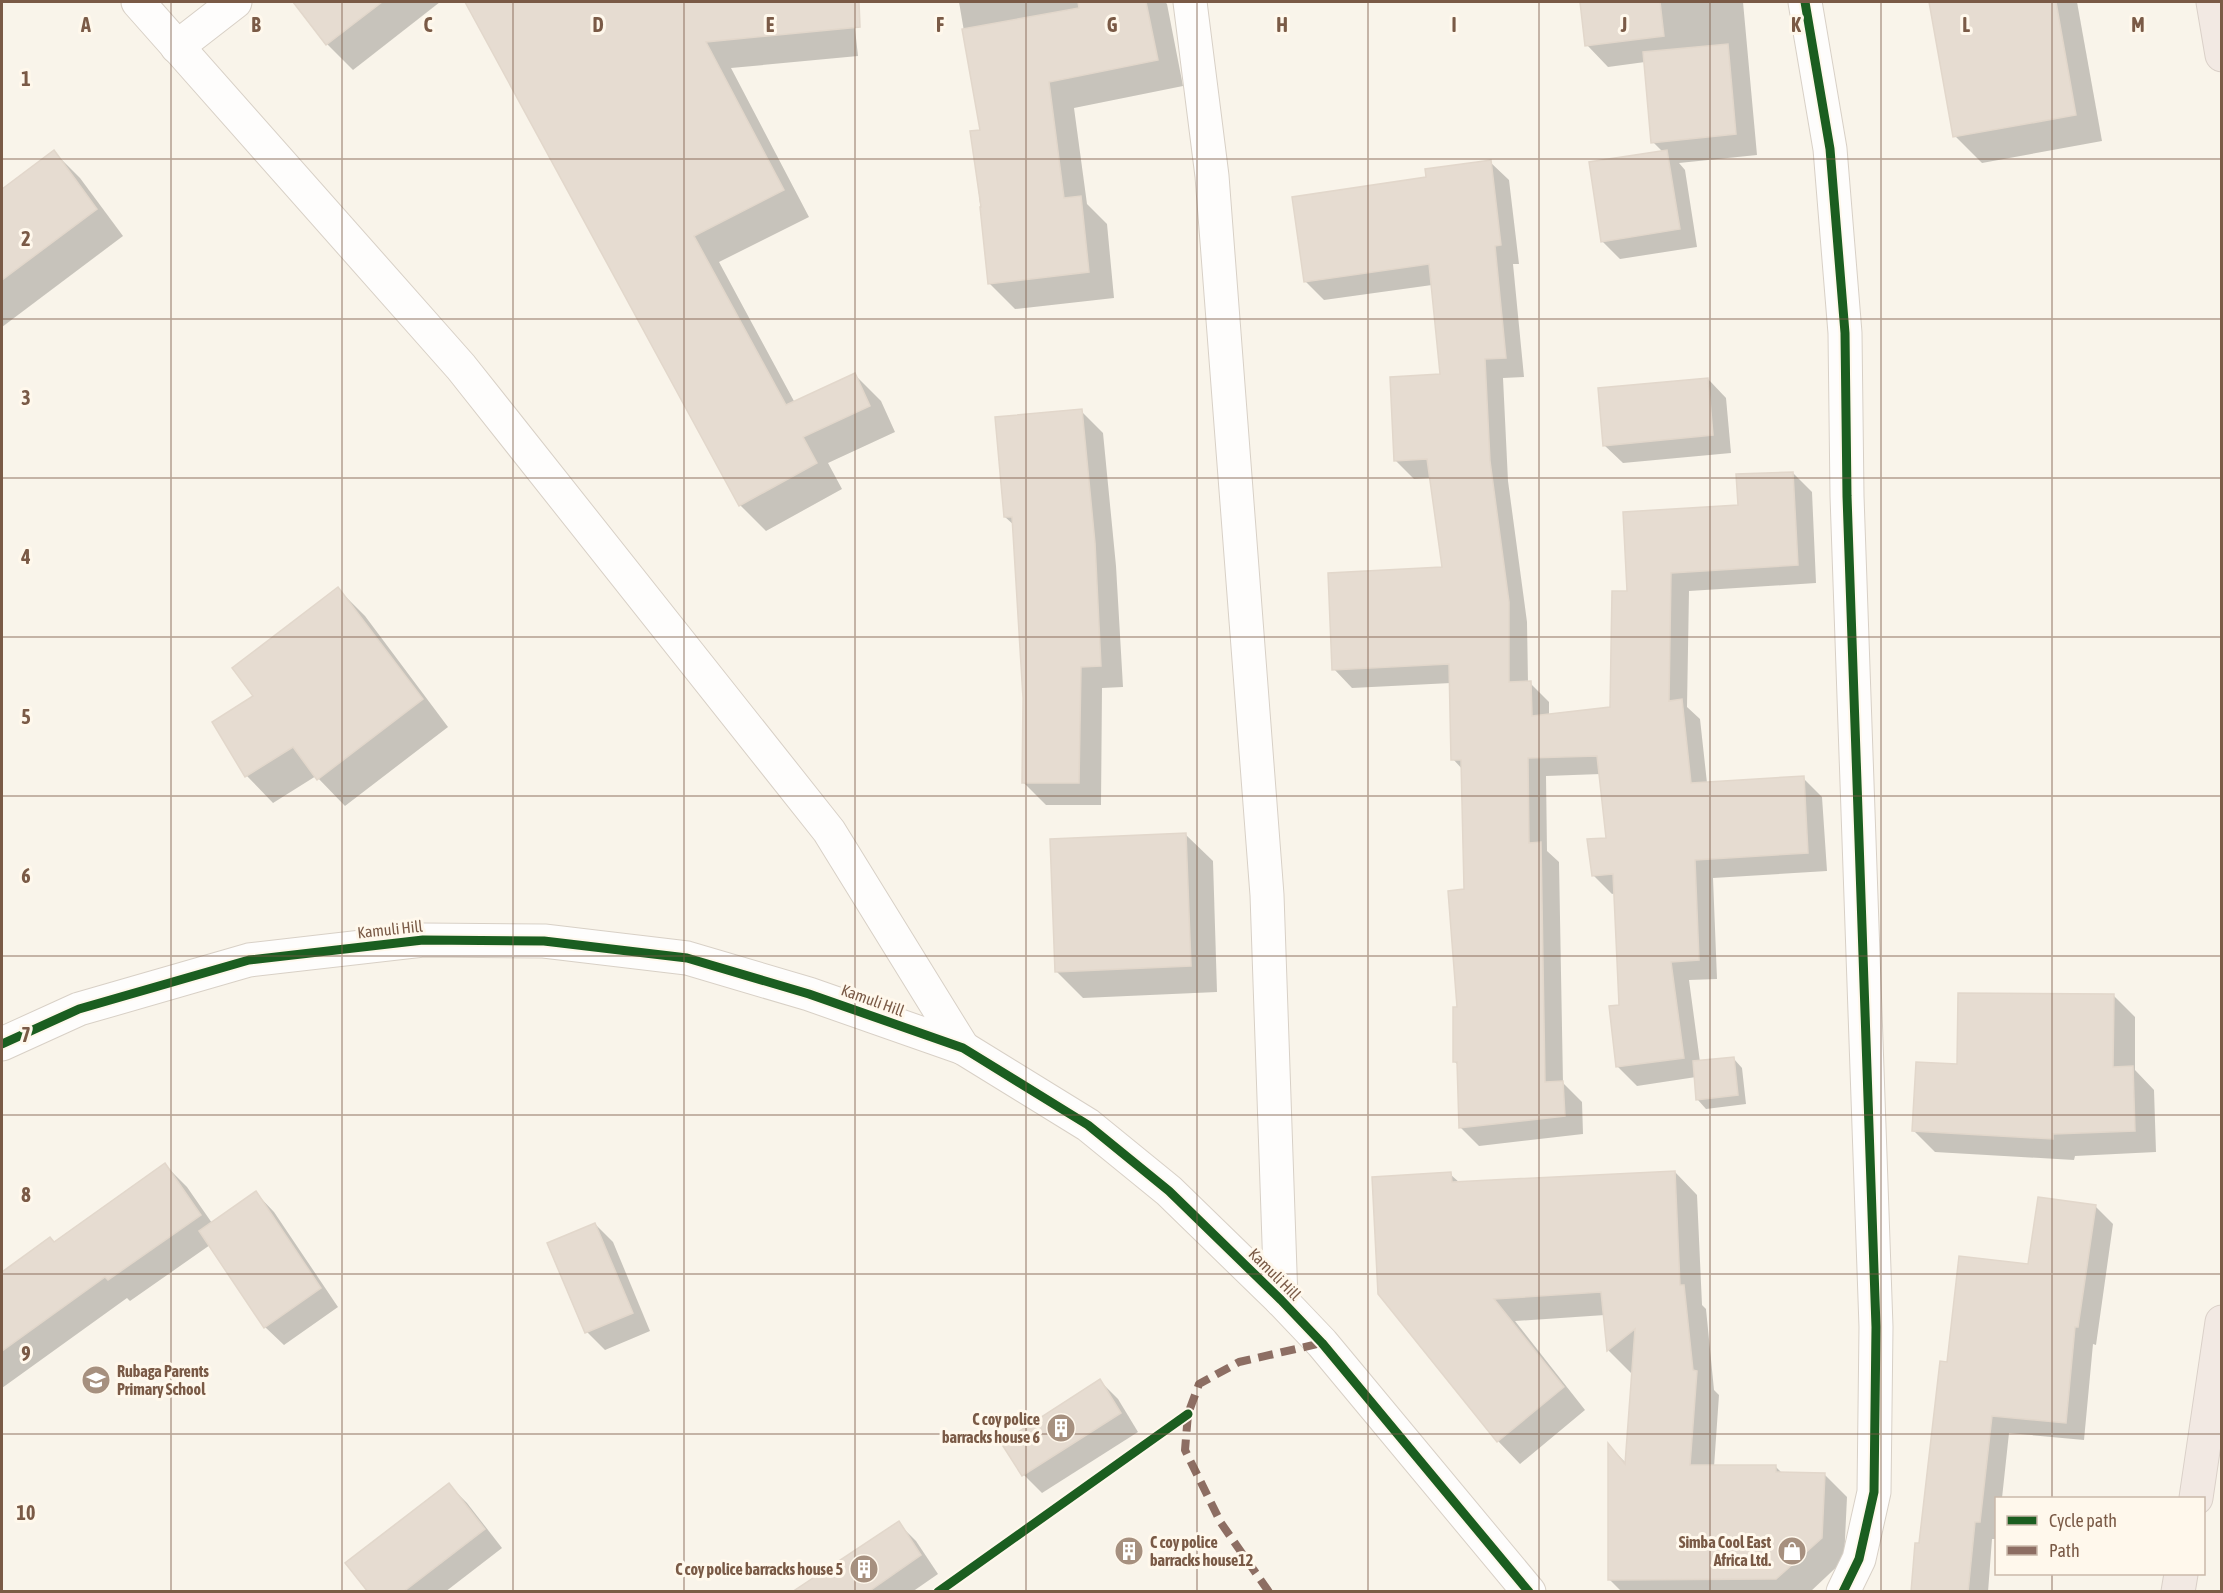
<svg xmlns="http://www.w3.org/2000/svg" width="2223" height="1593" font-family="'Asap Condensed',sans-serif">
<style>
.shadow{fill:#0003}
.building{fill:#e6dcd1;stroke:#e2d7cb;stroke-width:1.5}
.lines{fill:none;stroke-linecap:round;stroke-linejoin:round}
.street-casing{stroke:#d8d0c6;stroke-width:35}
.highway-casing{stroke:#dad0c8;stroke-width:35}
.street{stroke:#fefdfc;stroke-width:33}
.highway{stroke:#f2e9e3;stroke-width:33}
.quiet{stroke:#8d6e63;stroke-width:8;stroke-dasharray:15 8;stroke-linecap:butt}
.cycleway-casing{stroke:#fff8ec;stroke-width:13}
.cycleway{stroke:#1b5e20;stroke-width:9}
.grid{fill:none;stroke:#7a5a46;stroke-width:1.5;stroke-opacity:0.55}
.labels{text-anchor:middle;stroke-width:6;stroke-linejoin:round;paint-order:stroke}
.street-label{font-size:16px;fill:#7a5a46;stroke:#fff8ec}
.poi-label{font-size:16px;font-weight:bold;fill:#7a5a46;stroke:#fff8ec;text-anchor:end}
.grid-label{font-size:20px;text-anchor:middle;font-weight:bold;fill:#7a5a46;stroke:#fff8ec;stroke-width:6;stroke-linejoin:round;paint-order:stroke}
</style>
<rect width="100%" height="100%" fill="#f9f4ea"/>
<g class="shadow">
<path d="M317,2H440L353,70L327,44L303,12Z"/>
<path d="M466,2H577L586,19L609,2H852L858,56L731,68L809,217L719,262L795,403L855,375L881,401L895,432L828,463L842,489L766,531L740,505Z"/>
<path d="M959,2H1165L1167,4L1183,86L1074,108L1087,204L1107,224L1114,298L1015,309L989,283L972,133L981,131Z"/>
<path d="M1582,2H1743L1757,155L1679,163L1685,170L1697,247L1620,259L1602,241L1663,152L1653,142L1645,62L1608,67L1587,45Z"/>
<path d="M1931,2H2077L2102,141L1982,163L1955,136Z"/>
<path d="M54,152L80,178L123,236L2,327V190Z"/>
<path d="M1490,162L1509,180L1519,264H1513L1524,377L1503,378L1508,481L1527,622L1528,683H1530L1549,702V716L1612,709L1629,592L1740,506L1793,473L1812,492L1816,583L1689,591L1687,707L1700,719L1707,783L1803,778L1822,797L1827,871L1713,878L1717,979L1689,980L1700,1062L1734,1059L1742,1068L1746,1104L1706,1109L1698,1100L1696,1077L1637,1086L1618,1067L1620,1006L1616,893L1612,894L1593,875L1608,839L1601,774L1546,776L1547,851L1559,862L1563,1083L1582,1102L1583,1134L1479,1146L1461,1128L1459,1066L1455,1062L1466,891L1463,770L1453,759L1451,683L1352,688L1334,669L1444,569L1431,478L1414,479L1395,460L1442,376L1432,285L1324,300L1305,281L1428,178Z"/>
<path d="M1708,379L1726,398L1731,453L1623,463L1604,445Z"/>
<path d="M1081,411L1103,433L1116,566L1123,687L1102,688L1101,805H1046L1024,783L1025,698L1015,526L1005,517Z"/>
<path d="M338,589L365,616L448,727L345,806L316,776L273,803L247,776Z"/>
<path d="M1186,835L1213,861L1217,992L1083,998L1056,971Z"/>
<path d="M2113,995L2135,1017V1070L2154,1090L2156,1152L2075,1156L2074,1160L1935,1152L1913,1130L1959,1066Z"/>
<path d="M165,1165L187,1187L212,1223L256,1193L274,1212L338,1307L284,1345L265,1327L210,1245L130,1301L127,1298L2,1388V1274L50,1239L54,1243Z"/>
<path d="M1675,1172L1697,1195L1702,1305L1706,1309L1714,1390L1719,1395L1714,1467L1775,1466L1782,1473L1825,1475L1847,1497L1844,1560L1810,1592H1622L1610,1580L1609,1446L1626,1463L1633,1371L1631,1373L1609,1351L1605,1315L1515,1321L1585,1410L1520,1464L1498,1441L1450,1174L1460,1183Z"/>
<path d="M2095,1206L2113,1224L2096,1345L2093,1344L2084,1440L2009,1433L2002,1498H1996V1539H1992L1988,1592H1912L1948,1364L2029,1265Z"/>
<path d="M595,1224L613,1242L650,1331L605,1350L587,1332Z"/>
<path d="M1100,1381L1118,1399L1138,1432L1042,1493L1024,1475Z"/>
<path d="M449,1485L467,1503L502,1548L445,1592H370Z"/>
<path d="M898,1523L916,1541L938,1574L912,1592H813Z"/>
</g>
<g class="building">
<path d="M293,2H382L326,45Z"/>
<path d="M465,2H859L860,27L706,42L784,190L694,236L786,405L855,373L870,406L803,437L817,463L739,506Z"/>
<path d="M1078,2H1146L1158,60L1049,82L1064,198L1081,196L1089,272L988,284L980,207H981L970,131L980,130L962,29L1079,8Z"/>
<path d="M1580,2H1660L1664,36L1585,46Z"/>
<path d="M1929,2H2056L2076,115L1953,137Z"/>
<path d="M1728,44L1736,134L1651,143L1643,52Z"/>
<path d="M54,150L97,209L2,280V189Z"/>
<path d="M1667,150L1680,229L1601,242L1589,162Z"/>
<path d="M1491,160L1501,245L1495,246L1506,358L1485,359L1490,461L1509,602V682L1531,681L1532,716L1610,707L1612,591H1627L1623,512L1738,505L1736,474L1793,472L1798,565L1671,573L1669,701L1682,699L1691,783L1804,776L1808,853L1695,860L1699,960L1671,962L1684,1058L1616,1067L1609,1006L1619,1005L1613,874L1592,876L1587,839L1606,838L1597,756L1528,758L1529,843L1541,842L1545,1082L1563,1081L1565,1116L1459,1128L1457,1062H1453V1007H1457L1448,891L1464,889L1461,760H1451L1449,664L1332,670L1328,573L1442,567L1427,459L1394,461L1390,377L1440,374L1429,264L1304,282L1292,197L1426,177L1425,169Z"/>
<path d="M1708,378L1713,435L1603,446L1598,388Z"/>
<path d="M1082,409L1095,543L1101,666L1081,667L1079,783H1022L1023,698L1012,517H1004L995,417Z"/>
<path d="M338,587L423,699L317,780L293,747L245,777L212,722L253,696L232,668Z"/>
<path d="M1186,833L1191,966L1055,972L1050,839Z"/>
<path d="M1958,993L2114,994L2113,1067L2133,1066L2135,1131L2053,1134V1139L1912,1131L1916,1062L1957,1064Z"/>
<path d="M1734,1057L1738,1095L1696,1100L1693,1061Z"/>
<path d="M165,1163L201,1215L108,1280L105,1277L2,1351V1272L50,1237L54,1242Z"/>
<path d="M1675,1171L1680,1285H1684L1693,1370L1697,1371L1690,1465H1776V1472L1825,1473L1822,1538L1776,1579L1608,1580V1443L1625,1464L1635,1329L1607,1351L1601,1292L1494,1299L1564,1387L1497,1442L1378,1294L1372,1177L1451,1172L1452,1182Z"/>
<path d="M256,1191L321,1288L264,1328L199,1231Z"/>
<path d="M2038,1197L2096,1205L2078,1327H2075L2066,1423L1992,1416L1980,1522H1975L1968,1592H1911L1915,1543H1919L1940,1361L1947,1362L1959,1256L2028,1264Z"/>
<path d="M595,1223L633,1313L585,1333L547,1243Z"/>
<path d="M1100,1379L1121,1413L1022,1476L1001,1443Z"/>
<path d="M449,1483L485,1529L403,1592H368L345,1563Z"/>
<path d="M899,1521L921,1555L868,1592H792Z"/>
</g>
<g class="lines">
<g class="street-casing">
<g id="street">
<path d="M138,2L461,367L829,831L963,1048"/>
<path d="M1190,2L1212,176L1267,895L1281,1300"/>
<path d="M1805,2L1830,149L1845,333L1847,496L1876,1327L1874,1492L1859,1559L1843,1592"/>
<path d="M177,47L235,2"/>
<path d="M2,1044L79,1009L249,960L423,940L544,941L687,958L809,994L963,1048L1088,1125L1169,1191L1281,1300L1322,1343L1529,1592"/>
</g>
</g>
<g class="highway-casing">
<g id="highway">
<path d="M2213,2L2222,55"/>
<path d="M2196,1498L2222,1322"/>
<path d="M2178,1592L2181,1574"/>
</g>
</g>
<use href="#street" class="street"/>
<use href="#highway" class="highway"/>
<path class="quiet" d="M1269,1592L1221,1523L1185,1450L1188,1414L1199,1384L1239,1362L1322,1343"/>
<g class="cycleway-casing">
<g id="cycleway">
<path d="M1805,2L1830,149L1845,333L1847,496L1876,1327L1874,1492L1859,1559L1843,1592"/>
<path d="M2,1044L79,1009L249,960L423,940L544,941L687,958L809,994L963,1048L1088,1125L1169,1191L1281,1300L1322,1343L1529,1592"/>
<path d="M938,1592L1188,1414"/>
</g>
</g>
<use href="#cycleway" class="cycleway"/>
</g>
<path class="grid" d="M171,2V1592M342,2V1592M513,2V1592M684,2V1592M855,2V1592M1026,2V1592M1197,2V1592M1368,2V1592M1539,2V1592M1710,2V1592M1881,2V1592M2052,2V1498M2,159H2222M2,319H2222M2,478H2222M2,637H2222M2,796H2222M2,956H2222M2,1115H2222M2,1274H2222M2,1434H2222M2052,1574V1592"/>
<defs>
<g id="school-disc" transform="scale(1.5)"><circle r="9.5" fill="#a6907f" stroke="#fff8ec"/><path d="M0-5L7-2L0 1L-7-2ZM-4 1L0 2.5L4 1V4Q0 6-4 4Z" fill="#fff"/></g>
<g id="building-disc" transform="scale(1.5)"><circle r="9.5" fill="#a6907f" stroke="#fff8ec"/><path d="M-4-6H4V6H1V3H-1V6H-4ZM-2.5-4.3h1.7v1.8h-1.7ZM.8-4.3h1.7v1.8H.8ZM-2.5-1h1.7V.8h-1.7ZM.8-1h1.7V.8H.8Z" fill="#fff"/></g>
<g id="shop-disc" transform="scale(1.5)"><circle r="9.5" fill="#a6907f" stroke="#fff8ec"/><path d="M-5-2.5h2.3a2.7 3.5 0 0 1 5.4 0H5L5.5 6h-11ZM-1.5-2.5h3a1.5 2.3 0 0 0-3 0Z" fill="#fff"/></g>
</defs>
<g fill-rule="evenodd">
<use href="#school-disc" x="96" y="1380"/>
<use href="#building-disc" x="1061" y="1428"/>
<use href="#building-disc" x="1129" y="1551"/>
<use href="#shop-disc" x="1792" y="1551"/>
<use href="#building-disc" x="864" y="1569"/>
</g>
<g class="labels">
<g class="street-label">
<text transform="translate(390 929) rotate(-6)" y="6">Kamuli Hill</text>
<text transform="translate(873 1000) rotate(20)" y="6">Kamuli Hill</text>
<text transform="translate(1275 1274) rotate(45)" y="6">Kamuli Hill</text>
</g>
<g class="poi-label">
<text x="117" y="1377" text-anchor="start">Rubaga Parents<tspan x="117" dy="18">Primary School</tspan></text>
<text x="1040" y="1425">C coy police<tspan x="1040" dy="18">barracks house 6</tspan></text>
<text x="1150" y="1548" text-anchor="start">C coy police<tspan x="1150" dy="18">barracks house12</tspan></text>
<text x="1771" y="1548">Simba Cool East<tspan x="1771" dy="18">Africa Ltd.</tspan></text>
<text x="843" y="1575">C coy police barracks house 5</text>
</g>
</g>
<g class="grid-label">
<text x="86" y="32">A</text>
<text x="256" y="32">B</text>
<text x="428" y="32">C</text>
<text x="598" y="32">D</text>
<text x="770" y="32">E</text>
<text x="940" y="32">F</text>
<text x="1112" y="32">G</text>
<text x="1282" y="32">H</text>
<text x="1454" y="32">I</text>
<text x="1624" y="32">J</text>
<text x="1796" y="32">K</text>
<text x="1966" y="32">L</text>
<text x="2138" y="32">M</text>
<text x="26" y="86">1</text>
<text x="26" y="246">2</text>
<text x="26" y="405">3</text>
<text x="26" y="564">4</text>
<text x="26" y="724">5</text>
<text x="26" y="883">6</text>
<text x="26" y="1042">7</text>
<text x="26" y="1202">8</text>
<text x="26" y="1361">9</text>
<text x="26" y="1520">10</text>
</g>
<rect width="2223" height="1593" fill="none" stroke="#7a5a46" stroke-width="6"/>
<rect x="1995" y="1497" width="210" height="78" fill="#fff8ec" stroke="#cab9aa" stroke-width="1.5"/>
<rect x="2007" y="1516" width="30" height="9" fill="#1b5e20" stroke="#cab9aa" stroke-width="1.5"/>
<text x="2049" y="1527" font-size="18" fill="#7a5a46">Cycle path</text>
<rect x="2007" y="1546" width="30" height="9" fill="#8d6e63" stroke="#cab9aa" stroke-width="1.5"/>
<text x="2049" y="1557" font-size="18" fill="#7a5a46">Path</text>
</svg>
